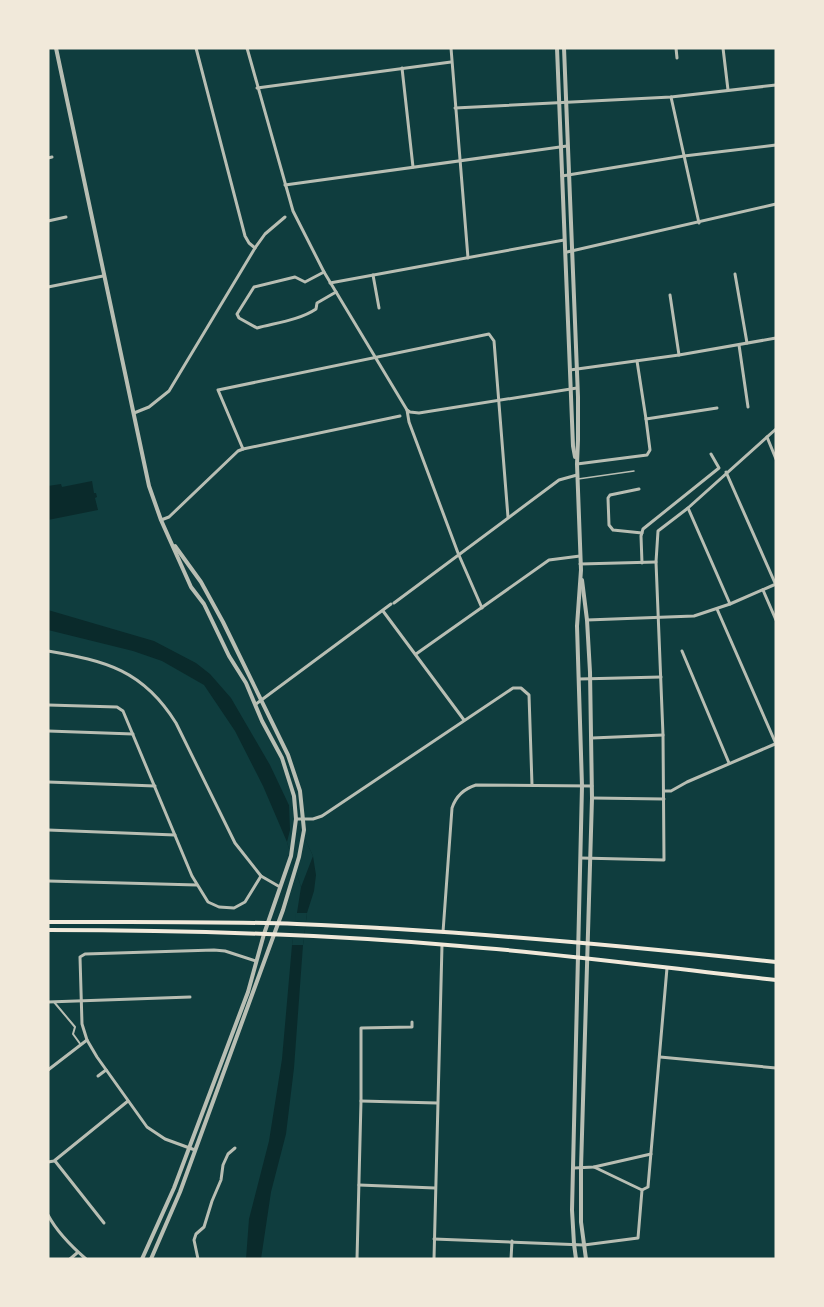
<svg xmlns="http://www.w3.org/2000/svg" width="824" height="1307" font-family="'Crimson Pro',serif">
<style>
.water{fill:#0a2a2b}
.pier{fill:#0f3d3e}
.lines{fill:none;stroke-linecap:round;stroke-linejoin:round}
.service{stroke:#b8beb3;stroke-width:1.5}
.pedestrian{stroke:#b8beb3;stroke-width:2}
.minor{stroke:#b8beb3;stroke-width:3}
.tertiary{stroke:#b8beb3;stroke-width:4}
.secondary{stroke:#f1e9da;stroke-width:4}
</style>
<rect width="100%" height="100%" fill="#0f3d3e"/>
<g class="water">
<path d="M92,481L94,493H96L97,497L95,498L98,510L48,520V486L61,484L62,487Z"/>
<path d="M48,610L154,641L196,663L210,674L231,698L270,765L313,856L316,875L314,891L307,913L303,945L294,1068L286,1134L271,1192L261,1259H246L249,1219L269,1141L282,1059L292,945L301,887L287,842L263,786L235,731L204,685L162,661L133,651L48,630Z"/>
</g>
<g class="pier">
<path d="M289,804L313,856L301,887L287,842L290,830Z"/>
<path d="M296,913H307L303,945H292Z"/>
</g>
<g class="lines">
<path class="service" d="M578,479L634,471"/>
<path class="pedestrian" d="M54,1002L75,1027L73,1034L81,1045"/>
<g class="minor">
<path d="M196,48L245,236L249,243L255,248"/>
<path d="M247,48L293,211L324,272L407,410L410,412L419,413L577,388"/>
<path d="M451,48L468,258"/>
<path d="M676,48L677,58"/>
<path d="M723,48L728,90"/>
<path d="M402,68L413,167"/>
<path d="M257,88L451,62"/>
<path d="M671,97L699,223"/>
<path d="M455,108L671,97L776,85"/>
<path d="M48,158L52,157"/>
<path d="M562,176L684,156L776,145"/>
<path d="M285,185L567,146"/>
<path d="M48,221L66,217"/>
<path d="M567,252L776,204"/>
<path d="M324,272L305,282L295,277L254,287L237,314L239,318L257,328C275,323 300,320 316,309L317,303L336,292"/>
<path d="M735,274L747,343"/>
<path d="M373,275L379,308"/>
<path d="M330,283L564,240"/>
<path d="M48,287L103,276"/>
<path d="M670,295L679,355"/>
<path d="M739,345L748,407"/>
<path d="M637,361L646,419L717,408"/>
<path d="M570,370L679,355L776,338"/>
<path d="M407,410L409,422L458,553L482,608"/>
<path d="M134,413L149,407L169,391L255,248L265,234L285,217"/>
<path d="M767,437L776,459"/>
<path d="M243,449L218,390L489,334L494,341L508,517"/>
<path d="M577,464L647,455L650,450L646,419"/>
<path d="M726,472L775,583"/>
<path d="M639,489L610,495L608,498L609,525L613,530L642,533"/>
<path d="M688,508L730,604"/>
<path d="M161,520L169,517L238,451L243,449L400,416"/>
<path d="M642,563L641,536L643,529L719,468L711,454"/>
<path d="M580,564L656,562"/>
<path d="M763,590L776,620"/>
<path d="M394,603L559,480L577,475"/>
<path d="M717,609L776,744"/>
<path d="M383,611L464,720"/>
<path d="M587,620L694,616L730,604L776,584"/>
<path d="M48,651C106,661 143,670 176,723L235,843L261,876L280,887"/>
<path d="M682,651L729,763"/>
<path d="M416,654L549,560L580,556"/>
<path d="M579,679L661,677"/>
<path d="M256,704L391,604"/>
<path d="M48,705L117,707L123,711L192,876L208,902L219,907L234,908L245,902L261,876"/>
<path d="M48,731L133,734"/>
<path d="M592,738L663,735"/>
<path d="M48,782L155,786"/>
<path d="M664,791H671L687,782L775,744"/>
<path d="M592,798L664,799"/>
<path d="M296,819H313L322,816L513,688H521L529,695L532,785"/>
<path d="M48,830L175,835"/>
<path d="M581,858L664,860L663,735L656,562L658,531L688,508L776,429"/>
<path d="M48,881L197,885"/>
<path d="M443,932L452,808C456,796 463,789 476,785L592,786"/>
<path d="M48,1002L190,997"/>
<path d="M660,1057L776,1068"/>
<path d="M48,1070L87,1040"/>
<path d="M98,1076L106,1070"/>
<path d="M361,1101L437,1103"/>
<path d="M195,1150L165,1139L147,1127L97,1057L87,1040L82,1024L80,957L85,954L214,950L225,951L256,961"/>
<path d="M55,1161L104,1223"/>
<path d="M48,1162L54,1161L128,1101"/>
<path d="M594,1167L642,1190L648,1187L667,968"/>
<path d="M574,1168L594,1167L651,1154"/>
<path d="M359,1185L435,1188"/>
<path d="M48,1215C57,1232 71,1246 86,1259"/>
<path d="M434,1239L584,1245L638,1238L642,1190"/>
<path d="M70,1259L77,1253"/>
<path d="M198,1259L194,1240L196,1234L204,1227L212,1201L221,1180L223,1165L228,1154L235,1148"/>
<path d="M357,1259L361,1101V1028L412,1027V1022"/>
<path d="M434,1259L442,945"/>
<path d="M511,1259L512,1241"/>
</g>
<g class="tertiary">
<path d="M56,48L149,486L161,520L191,587L204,604L229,656L246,683L262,721L282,758L294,796L296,819L291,856L264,934L248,992L174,1188L142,1259"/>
<path d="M557,48L573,446L575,457"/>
<path d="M564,48L578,397V440L577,464L581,570L577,626L582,786L572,1210L574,1244L576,1259"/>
<path d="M582,580L587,620L590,672L592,798L581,1168V1222L586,1259"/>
<path d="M151,1259L180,1192L283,910L299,857L304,830L300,791L288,755L223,622L201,582L175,546"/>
</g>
<g class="secondary">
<path d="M48,922C131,922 214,921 297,924C457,930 617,945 776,962"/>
<path d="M48,930C186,930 323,934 460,946C566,954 671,969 776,980"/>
</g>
</g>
<rect width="824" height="1307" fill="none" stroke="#f1e9da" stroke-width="99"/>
</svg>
